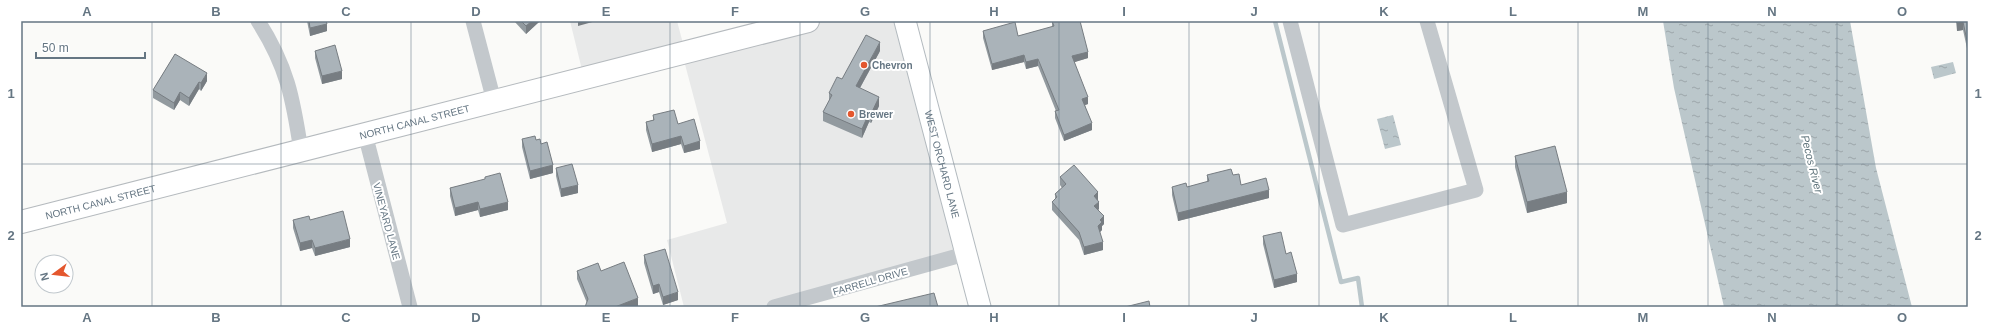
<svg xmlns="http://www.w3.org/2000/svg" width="1989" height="328" font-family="Helvetica,sans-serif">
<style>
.built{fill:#e8e9e9}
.water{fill:url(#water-ripples)}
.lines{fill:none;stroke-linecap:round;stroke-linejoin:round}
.stream{stroke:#bbc7cb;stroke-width:4.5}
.secondary-casing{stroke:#b3babf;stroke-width:23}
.primary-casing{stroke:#b5babe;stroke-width:24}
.street{stroke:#c3c8cc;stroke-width:15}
.secondary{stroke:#fff;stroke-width:21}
.primary{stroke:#fff;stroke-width:22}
.wall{fill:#929a9f}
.shaded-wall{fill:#777d82}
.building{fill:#aab3b9;stroke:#777d82}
.grid{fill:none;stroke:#657683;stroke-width:1;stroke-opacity:0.55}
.poi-dot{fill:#e4572e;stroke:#fff;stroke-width:1.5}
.labels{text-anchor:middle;stroke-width:4;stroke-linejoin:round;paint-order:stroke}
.poi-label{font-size:10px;font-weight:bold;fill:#657683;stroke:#fff;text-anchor:start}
.street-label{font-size:10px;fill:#657683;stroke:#fff}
.water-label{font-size:11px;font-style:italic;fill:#60757c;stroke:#fff}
.neatline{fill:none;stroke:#657683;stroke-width:1.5}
.grid-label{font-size:13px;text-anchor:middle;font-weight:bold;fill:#657683}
</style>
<defs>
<pattern id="water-ripples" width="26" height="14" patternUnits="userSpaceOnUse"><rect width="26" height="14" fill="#bbc7cb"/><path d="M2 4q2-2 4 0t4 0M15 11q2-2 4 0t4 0" fill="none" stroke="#9ca6aa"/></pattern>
</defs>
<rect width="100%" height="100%" fill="#fafaf8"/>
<path class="built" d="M570,21H677L685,51L808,21H905L965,254L774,307H684L667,240L727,223L682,53L584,78Z"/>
<g class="water">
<path d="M1663,21H1850L1876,168L1912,307H1724L1674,88Z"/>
<path d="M1953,62L1956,73L1934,79L1931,67Z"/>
<path d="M1393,115L1401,145L1385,149L1377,119Z"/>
</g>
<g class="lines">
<path class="stream" d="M1275,21L1341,282L1358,278L1362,307"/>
<g class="secondary-casing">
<g id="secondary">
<path id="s1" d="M905,21L980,307"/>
</g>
</g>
<g class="primary-casing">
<g id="primary">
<path id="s2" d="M21,222L808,21"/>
</g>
</g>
<g class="street">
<path d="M258,21C287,66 293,98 301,151"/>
<path d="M473,21L494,101"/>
<path d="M1290,21L1343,225L1476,190L1427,21"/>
<path d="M365,134L410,307"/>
<path d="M774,307L965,254"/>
</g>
<use href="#secondary" class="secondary"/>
<use href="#primary" class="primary"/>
</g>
<g class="wall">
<path d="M307,21H326L327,31L310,36Z"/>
<path d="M514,21H540L526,34Z"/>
<path d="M1052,21H1080L1088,58L1074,62L1088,104L1085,105L1092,130L1064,141L1055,118V111H1056L1038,66L1026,69L1024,62L992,70L983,38V31L1018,36L1052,27Z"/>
<path d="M1954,21H1968V53L1963,30L1957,31L1956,22Z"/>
<path d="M315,51L342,79L322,84L315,58Z"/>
<path d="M880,51L860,88L879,106L871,123L869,122L862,138L823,121V112L829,101V93L842,79Z"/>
<path d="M175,54L207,81L201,91L199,89L189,106L180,100L174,110L153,98V90Z"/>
<path d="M653,115L678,124L700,149L684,153L681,144L652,152L646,130V122L653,120Z"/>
<path d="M522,139L536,140L541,144L553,173L530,179L522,147Z"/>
<path d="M1515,156L1567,203L1527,213L1515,167Z"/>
<path d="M556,168L578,193L561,197L556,176Z"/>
<path d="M1207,175H1233L1241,185L1269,198L1178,221L1172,195V187H1187L1207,182Z"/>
<path d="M485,177L508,210L480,217L478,210L455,216L450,196V188L485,180Z"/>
<path d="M1060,177L1098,200H1097L1099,209L1098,210L1104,224L1102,226V230L1100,232L1103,250L1084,255L1079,240L1052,210V202L1055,199V194L1062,188L1060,185Z"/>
<path d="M293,220L350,247L315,256L312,248L300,251L293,228Z"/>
<path d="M1263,236L1286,254L1297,282L1274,288L1263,244Z"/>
<path d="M644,255L678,300L663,305L659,292L653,294L644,263Z"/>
<path d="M577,271H601L638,306L587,303L577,279Z"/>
</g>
<g class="shaded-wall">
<path d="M532,21H540L526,34V26Z"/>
<path d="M578,21H596L578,26Z"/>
<path d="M1963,22V30L1957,31V23Z"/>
<path d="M327,24V31L310,36V28Z"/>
<path d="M880,42V51L856,95V86Z"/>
<path d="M1088,52V58L1072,63V56Z"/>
<path d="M1024,55V62L992,70V64Z"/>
<path d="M1038,59V66L1026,69V62Z"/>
<path d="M342,71V79L322,84V76Z"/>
<path d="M207,73V81L201,91V83Z"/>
<path d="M199,82V89L189,106V98Z"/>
<path d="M180,92V100L174,110V103Z"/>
<path d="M879,97V106L871,123V114Z"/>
<path d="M1088,97V104L1082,106V99Z"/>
<path d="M869,113V122L862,138V129Z"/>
<path d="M1092,123V130L1064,141V135Z"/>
<path d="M681,136V144L652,152V144Z"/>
<path d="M700,141V149L684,153V146Z"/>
<path d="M553,165V173L530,179V171Z"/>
<path d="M578,185V193L561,197V189Z"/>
<path d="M1269,190V198L1178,221V213Z"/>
<path d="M1098,192V200L1094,204V196Z"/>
<path d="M1567,192V203L1527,213V202Z"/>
<path d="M478,202V210L455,216V208Z"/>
<path d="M508,202V210L480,217V209Z"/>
<path d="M1099,202V209L1094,214V206Z"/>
<path d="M1104,216V224L1102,226V230L1098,234V226L1100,220Z"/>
<path d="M350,239V247L315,256V248Z"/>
<path d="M312,240V248L300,251V243Z"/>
<path d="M1103,242V250L1084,255V247Z"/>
<path d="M1297,274V282L1274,288V280Z"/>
<path d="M659,284V292L653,294V286Z"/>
<path d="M678,292V300L663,305V297Z"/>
<path d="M638,298V306L635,307H615Z"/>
</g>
<g class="building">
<path d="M309,21H326L327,24L310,28Z"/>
<path d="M521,21H532L526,26Z"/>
<path d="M1052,21H1080L1088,52L1072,56L1088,97L1082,99L1092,123L1064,135L1055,111L1059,110L1038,59L1026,62L1024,55L992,64L983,31L1015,22L1018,36L1054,26Z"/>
<path d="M1957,21H1968V45L1963,22L1957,23Z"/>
<path d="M866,35L880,42L856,86L879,97L871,114L869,113L862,129L823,112L832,95L829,93L837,77L842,79Z"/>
<path d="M335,45L342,71L322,76L315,51Z"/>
<path d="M175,54L207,73L201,83L199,82L189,98L180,92L174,103L153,90Z"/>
<path d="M674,110L678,124L694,119L700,141L684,146L681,136L652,144L646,122L654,120L653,115Z"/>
<path d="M535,136L536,140L540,139L541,144L547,142L553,165L530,171L522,139Z"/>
<path d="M1555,146L1567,192L1527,202L1515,156Z"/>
<path d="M572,164L578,185L561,189L556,168Z"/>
<path d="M1074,165L1098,192L1094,196L1099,202L1094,206L1104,216L1100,220L1102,222L1098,226L1103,242L1084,247L1079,232L1052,202L1057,197L1055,194L1066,184L1060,177Z"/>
<path d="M1231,169L1233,175L1239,174L1241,185L1266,178L1269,190L1178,213L1172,187L1186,183L1187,187L1209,181L1207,175Z"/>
<path d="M500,173L508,202L480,209L478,202L455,208L450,188L485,179V177Z"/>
<path d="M343,211L350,239L315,248L312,240L300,243L293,220L309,216L310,220Z"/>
<path d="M1281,232L1286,254L1291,252L1297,274L1274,280L1263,236Z"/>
<path d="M665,249L678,292L663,297L659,284L653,286L644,255Z"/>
<path d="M624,262L638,298L615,307H585L588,299L577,271L598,263L601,271Z"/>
<path d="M934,293L938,307H875Z"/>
<path d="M1149,301L1150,307H1125Z"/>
</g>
<path class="grid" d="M152,21V307M281,21V307M411,21V307M541,21V307M670,21V307M800,21V307M930,21V307M1059,21V307M1189,21V307M1319,21V307M1448,21V307M1578,21V307M1708,21V307M1837,21V307M21,164H1968"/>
<g class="poi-dot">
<circle cx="864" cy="65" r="4"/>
<circle cx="851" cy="114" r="4"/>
</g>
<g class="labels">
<g class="poi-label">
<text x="872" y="69">Chevron</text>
<text x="859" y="118">Brewer</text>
</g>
<g class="street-label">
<text dy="4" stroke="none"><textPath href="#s2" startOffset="406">NORTH CANAL STREET</textPath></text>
<text dy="4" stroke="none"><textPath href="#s1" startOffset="148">WEST ORCHARD LANE</textPath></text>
<text dy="4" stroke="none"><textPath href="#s2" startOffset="82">NORTH CANAL STREET</textPath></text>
<text transform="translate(387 221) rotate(75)" y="4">VINEYARD LANE</text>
<text transform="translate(870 281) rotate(-16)" y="4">FARRELL DRIVE</text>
</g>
<g class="water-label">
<text transform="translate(1812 164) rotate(76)" y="4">Pecos River</text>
</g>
</g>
<rect width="1989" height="328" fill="none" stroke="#ffffff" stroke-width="44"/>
<g transform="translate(54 274) rotate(255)"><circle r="19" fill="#ffffff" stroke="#c1c8cd"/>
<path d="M0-3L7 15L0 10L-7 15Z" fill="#e4572e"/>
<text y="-6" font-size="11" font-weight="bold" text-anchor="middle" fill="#657683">N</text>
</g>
<path d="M36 52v6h109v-6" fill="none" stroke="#657683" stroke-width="2"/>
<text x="42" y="52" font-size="12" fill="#657683" stroke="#ffffff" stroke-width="3" paint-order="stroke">50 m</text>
<rect x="22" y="22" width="1945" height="284" class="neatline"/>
<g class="grid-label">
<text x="87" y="16">A</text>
<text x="216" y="16">B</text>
<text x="346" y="16">C</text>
<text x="476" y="16">D</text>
<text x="606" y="16">E</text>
<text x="735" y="16">F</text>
<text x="865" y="16">G</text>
<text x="994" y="16">H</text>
<text x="1124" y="16">I</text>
<text x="1254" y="16">J</text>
<text x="1384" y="16">K</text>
<text x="1513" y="16">L</text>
<text x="1643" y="16">M</text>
<text x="1772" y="16">N</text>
<text x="1902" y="16">O</text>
<text x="11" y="98">1</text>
<text x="1978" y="98">1</text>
<text x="11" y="240">2</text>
<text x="1978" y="240">2</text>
<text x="87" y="322">A</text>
<text x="216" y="322">B</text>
<text x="346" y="322">C</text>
<text x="476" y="322">D</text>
<text x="606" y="322">E</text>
<text x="735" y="322">F</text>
<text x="865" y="322">G</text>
<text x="994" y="322">H</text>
<text x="1124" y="322">I</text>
<text x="1254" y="322">J</text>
<text x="1384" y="322">K</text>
<text x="1513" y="322">L</text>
<text x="1643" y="322">M</text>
<text x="1772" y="322">N</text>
<text x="1902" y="322">O</text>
</g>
</svg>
